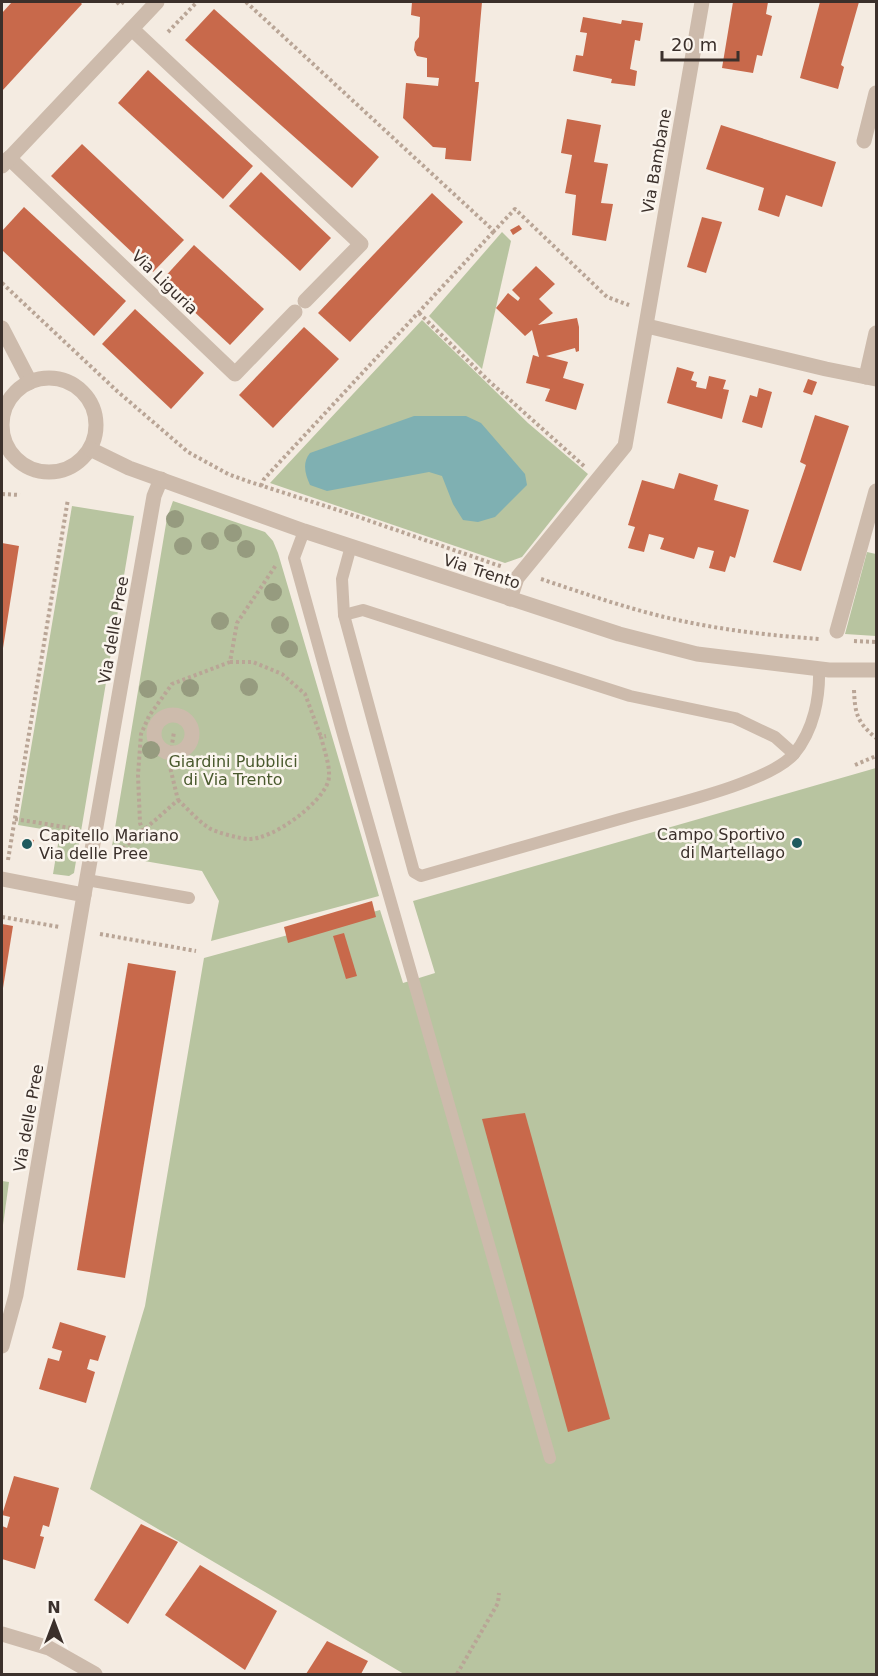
<svg xmlns="http://www.w3.org/2000/svg" width="878" height="1676" font-family="'DejaVu Sans',sans-serif">
<style>
.green{fill:#b8c4a0}
.water{fill:#7fb0b2}
.building{fill:#c8694b}
.lines{fill:none;stroke-linecap:round;stroke-linejoin:round}
.path{stroke:#b9a596;stroke-width:4;stroke-dasharray:3 3;stroke-linecap:butt}
.service{stroke:#cdbbac;stroke-width:12}
.pedestrian{stroke:#cdbbac;stroke-width:15}
.minor{stroke:#cdbbac;stroke-width:15}
.tertiary{stroke:#cdbbac;stroke-width:15}
.tree{fill:#969b7f}
.poi-dot{fill:#1f5a5e;stroke:#fbf5ee;stroke-width:2}
.labels{text-anchor:middle;stroke-width:5;stroke-linejoin:round;paint-order:stroke}
.street-label{font-size:16px;fill:#3b302b;stroke:#fbf5ee}
.park-label{font-size:16px;fill:#4a5a2e;stroke:#fbf5ee}
.poi-label{font-size:16px;fill:#3b302b;stroke:#fbf5ee;text-anchor:end}
</style>
<rect width="100%" height="100%" fill="#f4ebe1"/>
<g class="green">
<path d="M502,232L511,241L482,369L429,316Z"/>
<path d="M422,320L528,423L588,474L522,557L505,563L270,483Z"/>
<path d="M173,501L265,532L273,541L278,553L379,896L211,941L219,901L202,871L127,858L112,846L167,518Z"/>
<path d="M72,506L134,516L74,873L69,876L53,874L60,832L18,825Z"/>
<path d="M867,552L876,554V636L845,634Z"/>
<path d="M876,768V1674H404L90,1489L145,1306L204,958L380,910L403,983L435,973L413,901Z"/>
<path d="M2,1181L9,1182L2,1232Z"/>
</g>
<path class="water" d="M414,416H466L481,423L525,474L527,485L495,517L478,522L463,520L453,504L442,476L429,472L327,491L310,485C305,474 302,463 310,453Z"/>
<g class="building">
<path d="M12,2H80L82,4L2,91V13Z"/>
<path d="M412,2H482L475,82H479L471,161L445,159L446,148L433,147L403,118L406,83L438,86L439,78L427,77V58L417,56L414,50L415,42L419,37L420,17L411,15Z"/>
<path d="M733,2H768L766,14L772,16L762,56L757,55L753,73L722,68Z"/>
<path d="M820,2H859L841,65L844,67L838,89L800,78Z"/>
<path d="M214,9L379,157L352,188L185,40Z"/>
<path d="M583,17L621,24L622,20L643,23L640,41L635,40L630,69L637,71L635,86L611,83L612,79L573,71L576,55L583,56L587,33L580,32Z"/>
<path d="M148,70L253,166L223,199L118,103Z"/>
<path d="M567,119L601,125L594,162L608,164L601,203L613,204L606,241L572,235L576,195L565,193L572,155L561,153Z"/>
<path d="M721,125L836,162L822,207L786,195L779,217L758,210L764,188L706,169Z"/>
<path d="M82,144L184,240L153,272L51,176Z"/>
<path d="M261,172L331,238L300,271L229,206Z"/>
<path d="M432,193L463,222L350,342L318,313Z"/>
<path d="M24,207L126,301L94,336L2,250V231Z"/>
<path d="M702,217L722,222L706,273L687,267Z"/>
<path d="M519,225L522,229L513,235L510,230Z"/>
<path d="M194,245L264,309L230,345L161,281Z"/>
<path d="M536,266L555,284L539,299L553,313L538,325L577,318L579,327V351L576,352L575,348L546,356L568,362L563,378L584,384L576,410L545,401L550,389L526,383L533,355L539,357L532,330L525,336L496,308L508,293L518,301L520,298L512,290Z"/>
<path d="M135,309L204,373L171,409L102,344Z"/>
<path d="M304,327L339,359L273,428L239,395Z"/>
<path d="M677,367L694,372L691,380L697,382L696,387L706,389L709,376L726,380L723,389L729,390L722,419L667,403Z"/>
<path d="M808,379L817,382L812,395L803,392Z"/>
<path d="M759,388L772,392L762,428L742,422L750,395L757,397Z"/>
<path d="M815,415L849,426L801,571L773,562L806,465L800,462Z"/>
<path d="M679,473L718,485L714,500L749,510L735,558L730,556L725,572L709,568L714,551L698,547L694,559L660,549L664,538L649,534L644,552L628,548L635,527L628,525L642,480L674,489Z"/>
<path d="M2,543L19,546L3,648H2Z"/>
<path d="M23,838L34,840L32,849L21,848Z"/>
<path d="M372,901L376,917L288,943L284,927Z"/>
<path d="M2,924L13,926L3,988H2Z"/>
<path d="M344,933L357,976L346,979L333,936Z"/>
<path d="M128,963L176,971L125,1278L77,1270Z"/>
<path d="M525,1113L610,1419L568,1432L482,1119Z"/>
<path d="M60,1322L106,1336L98,1361L90,1359L87,1369L95,1372L86,1403L39,1389L48,1358L59,1361L62,1351L52,1348Z"/>
<path d="M14,1476L59,1488L49,1527L43,1525L40,1536L44,1537L35,1569L2,1559V1526L7,1528L10,1517L2,1515Z"/>
<path d="M141,1524L178,1542L128,1624L94,1600Z"/>
<path d="M200,1565L277,1611L245,1670L165,1615Z"/>
<path d="M327,1641L368,1661L361,1674H306Z"/>
</g>
<g class="lines">
<g class="path">
<path d="M117,2L120,5L123,2"/>
<path d="M246,2L494,231L515,209L607,297L629,305"/>
<path d="M168,32L197,2"/>
<path d="M2,283L117,391L188,452L228,474L247,481L341,511L503,567"/>
<path d="M419,313L490,382L584,466"/>
<path d="M261,486L264,479L494,231"/>
<path d="M2,494L20,495"/>
<path d="M541,579C589,595 637,612 687,622C730,631 776,636 820,639"/>
<path d="M854,641L876,642"/>
<path d="M230,662H253L282,674L305,694L321,737"/>
<path d="M854,690C855,714 857,722 876,738"/>
<path d="M855,765L876,756"/>
<path d="M178,800C188,809 198,821 209,828C215,832 241,839 248,839C272,840 320,805 328,782C332,770 324,750 321,737L326,736"/>
<path d="M15,819L77,829"/>
<path d="M143,831L140,823L138,775L141,734L149,716L172,684L230,662L237,623L276,565"/>
<path d="M112,851H120L178,800L169,763L174,732"/>
<path d="M8,860L68,499"/>
<path d="M2,917L60,927"/>
<path d="M100,934L196,951"/>
<path d="M457,1674L498,1603L499,1593"/>
</g>
<g class="service">
<path d="M304,531L294,558L342,731L550,1458"/>
<path d="M351,546L342,579L344,615L414,872L421,876C487,857 554,838 620,819C661,807 768,784 794,754C814,730 820,697 819,668"/>
<path d="M344,615L363,610L630,696L735,718L775,737L794,754"/>
<path d="M87,880L189,898"/>
</g>
<circle class="pedestrian" cx="173" cy="734" r="19"/>
<g class="minor">
<path d="M132,29L361,244L305,301"/>
<path d="M864,141L876,93"/>
<path d="M9,158L235,374L295,312"/>
<path d="M2,166L157,2"/>
<path d="M647,326L826,369L876,379"/>
<path d="M2,328L30,382"/>
<path d="M866,377L876,333"/>
<path d="M510,599L517,578L625,446L702,2"/>
<path d="M837,631L876,491"/>
<path d="M2,879L84,895L16,1295L2,1346"/>
<path d="M84,895L154,496L161,479"/>
<path d="M2,1634L49,1648L95,1674"/>
</g>
<g class="tertiary">
<circle cx="49" cy="425" r="47"/>
<path d="M90,449L129,468L304,531L619,634L697,654L829,670H876"/>
</g>
</g>
<g class="tree">
<circle cx="175" cy="519" r="9"/>
<circle cx="233" cy="533" r="9"/>
<circle cx="210" cy="541" r="9"/>
<circle cx="183" cy="546" r="9"/>
<circle cx="246" cy="549" r="9"/>
<circle cx="273" cy="592" r="9"/>
<circle cx="220" cy="621" r="9"/>
<circle cx="280" cy="625" r="9"/>
<circle cx="289" cy="649" r="9"/>
<circle cx="249" cy="687" r="9"/>
<circle cx="190" cy="688" r="9"/>
<circle cx="148" cy="689" r="9"/>
<circle cx="151" cy="750" r="9"/>
</g>
<g class="poi-dot">
<circle cx="797" cy="843" r="6"/>
<circle cx="27" cy="844" r="6"/>
</g>
<g class="labels">
<g class="street-label">
<text transform="translate(656 161) rotate(-80)" y="6">Via Bambane</text>
<text transform="translate(165 282) rotate(44)" y="6">Via Liguria</text>
<text transform="translate(482 571) rotate(18)" y="6">Via Trento</text>
<text transform="translate(113 630) rotate(-80)" y="6">Via delle Pree</text>
<text transform="translate(28 1118) rotate(-80)" y="6">Via delle Pree</text>
</g>
<g class="park-label">
<text x="233" y="767">Giardini Pubblici<tspan x="233" dy="18">di Via Trento</tspan></text>
</g>
<g class="poi-label">
<text x="785" y="840">Campo Sportivo<tspan x="785" dy="18">di Martellago</tspan></text>
<text x="39" y="841" text-anchor="start">Capitello Mariano<tspan x="39" dy="18">Via delle Pree</tspan></text>
</g>
</g>
<rect width="878" height="1676" fill="none" stroke="#3b302b" stroke-width="6"/>
<g transform="translate(54 1622)" stroke="#fbf5ee" stroke-width="4.5" paint-order="stroke">
<path d="M0-4.5L10 22L0 15L-10 22Z" fill="#3b302b"/>
<text y="-9" font-size="16" font-weight="bold" text-anchor="middle" fill="#3b302b">N</text>
</g>
<path d="M662 51v9h76v-9" fill="none" stroke="#3b302b" stroke-width="3"/>
<text x="671" y="51" font-size="18" fill="#3b302b" stroke="#fbf5ee" stroke-width="4.5" paint-order="stroke">20 m</text>
</svg>
